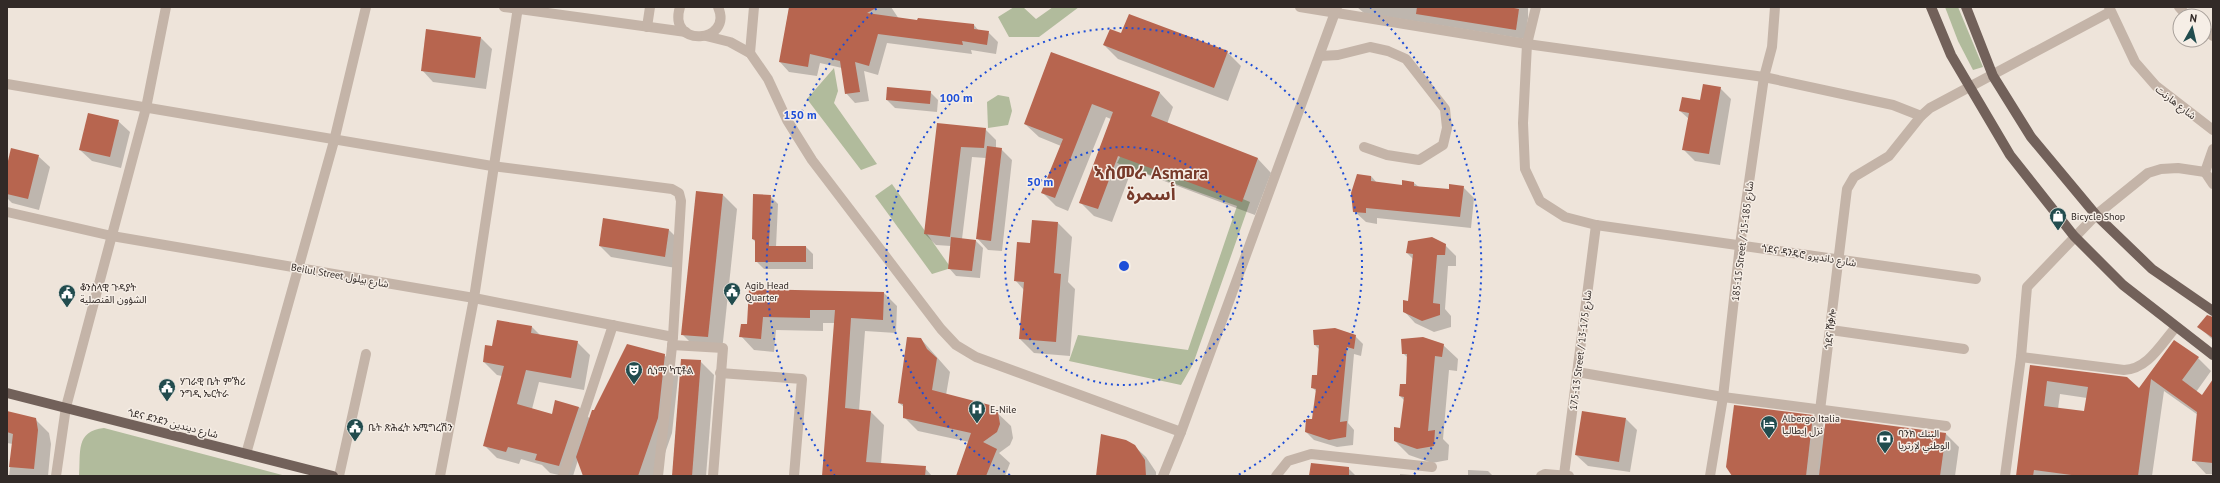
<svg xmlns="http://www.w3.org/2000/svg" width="2220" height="483" font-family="'PT Sans','Noto Sans Arabic','Noto Sans Ethiopic',sans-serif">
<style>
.green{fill:#b1bb9c}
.shadow{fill:#0003;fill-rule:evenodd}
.building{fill:#b7654f;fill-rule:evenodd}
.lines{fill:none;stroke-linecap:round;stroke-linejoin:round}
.minor{stroke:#c4b4a8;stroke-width:10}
.major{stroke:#72615a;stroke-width:10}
.ring{fill:none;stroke:#1d4ed8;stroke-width:2;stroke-dasharray:2 4}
.labels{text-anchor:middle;stroke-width:3;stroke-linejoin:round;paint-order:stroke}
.street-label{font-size:10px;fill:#322a27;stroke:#f6eee6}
.poi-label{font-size:10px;fill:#322a27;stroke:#f6eee6;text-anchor:start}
.town-label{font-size:18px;font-weight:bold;fill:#773a2a;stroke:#f6eee6}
.centre{fill:#1d4ed8;stroke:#f6eee6;stroke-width:2}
.ring-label{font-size:12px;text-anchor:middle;font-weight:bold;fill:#1d4ed8;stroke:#f6eee6;stroke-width:3;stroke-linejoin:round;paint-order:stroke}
</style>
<rect width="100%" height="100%" fill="#eee4da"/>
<g class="green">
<path d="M1014,7H1023L1036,19L1053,7H1079L1039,37H1009L998,17Z"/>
<path d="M1945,7H1958L1983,67L1973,70L1958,41Z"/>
<path d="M834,68L838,91L834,103L877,164L861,170L807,99Z"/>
<path d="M998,95L1009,97L1012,111L1008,125L988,128L987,102Z"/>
<path d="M1124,149L1250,202L1193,364L1181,385L1069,361L1078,335L1188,350L1237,206L1117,163Z"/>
<path d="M892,184L951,268L932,274L875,196Z"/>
<path d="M104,428L286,476H79C81,452 75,431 104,428Z"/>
</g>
<g class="shadow">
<path d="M792,7H891L899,19L974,25L979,31L988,32L998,42L996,54L971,50L972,54L887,43L878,75L864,71L869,101L855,103L846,93L842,68L820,63L817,76L789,72L780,62L789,9Z"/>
<path d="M1357,7H1528V18L1525,39L1364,13Z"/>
<path d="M1122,35L1227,52L1241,66L1228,101L1118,59L1104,45Z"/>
<path d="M481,38L492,49L486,89L433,82L422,70Z"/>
<path d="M1051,53L1160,93L1173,107L1167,124L1258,159L1271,173L1255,215L1132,169L1112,222L1094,216L1080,202L1111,119L1106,117L1068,211L1056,206L1043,193L1061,146L1039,137L1025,124Z"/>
<path d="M1720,88L1731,99L1720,165L1695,161L1683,149L1689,119L1680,111L1701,101Z"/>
<path d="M930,92L938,100L937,112L895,108L887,100Z"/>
<path d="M118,121L130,132L121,168L92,161L80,150Z"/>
<path d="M938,124L985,129L996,140V148L1001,149L1012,160L1002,251L988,250L977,238L986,158L972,157L962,239L976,241L983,248L980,278L956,276L949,268L951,246L936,245L925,234Z"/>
<path d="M38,156L50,167L39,210L12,203L7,198V169Z"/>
<path d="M1371,176L1377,183L1402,186L1414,183L1419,187L1450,190L1463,187L1474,198L1471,228L1377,218V224L1366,222L1354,211Z"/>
<path d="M723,195L737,209L722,351L697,349L682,334Z"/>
<path d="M770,196L778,204L776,247H806L813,254V269H764L756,261V243L753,239Z"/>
<path d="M604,219L669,230L680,241L676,268L611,257L600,246Z"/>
<path d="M1058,223L1072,237L1068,282L1075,289L1070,356L1034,353L1020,339L1024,290L1015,280L1030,244Z"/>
<path d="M1445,245L1456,256V266H1448L1445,309L1451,316V327L1434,332L1415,323L1404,311L1409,302L1413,259L1407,253Z"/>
<path d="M750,290L884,293L897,306L896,333L865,331L859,411L871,412L884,425L881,464L924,467L932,476H823L835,323H823V331L776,330L774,352L754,350L741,336L748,325Z"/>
<path d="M2213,317V340L2199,327Z"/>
<path d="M532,327L540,335L577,342L590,355L584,390L539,382L532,409L553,415L579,407L590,419L595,412L664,355L679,369L672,433L657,476H584L578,460L573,476H563L550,473L542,465L521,459L519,464L497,458L484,445L502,376L497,375L484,362L493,347Z"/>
<path d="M1355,336L1363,344L1361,356L1354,354L1348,423L1354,430L1353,445L1337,447L1314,440L1306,432L1313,420L1317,392L1312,387L1318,376L1320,350L1315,345Z"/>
<path d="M921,339L950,372L946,395L990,406L1011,426L1013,438L1010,445L999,453L1010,463L1005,476H957L969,442L918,431L904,417V407L899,403Z"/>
<path d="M2174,341L2198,358L2211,371L2196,392L2202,396L2213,381V474H2206L2193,460L2198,415L2164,391L2152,476H2017L2031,366L2139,389ZM2060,394L2087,398L2085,412L2058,409Z"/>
<path d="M1443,345L1458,359L1457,371L1449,370L1443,439L1449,445L1448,460L1432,463L1409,455L1395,441L1401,429L1405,401L1400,396L1406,385L1408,358L1403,353Z"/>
<path d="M700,361L714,375L706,476H673Z"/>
<path d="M7,412L35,419L49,433L51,444L48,476H9L13,444L7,443Z"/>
<path d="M1812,416L1825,429L1946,434L1959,447L1955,476H1733Z"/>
<path d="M1626,419L1637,430L1630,472L1588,466L1576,455Z"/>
<path d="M1134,446L1146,457L1156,472V476H1097Z"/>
<path d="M1348,468L1356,476H1310Z"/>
<path d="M1468,470L1488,471L1493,476H1468Z"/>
<path d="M1400,474L1423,476H1400Z"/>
</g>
<g class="building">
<path d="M789,7H878L867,13L917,20L918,18L974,24V29L989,31L987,45L962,41L963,45L878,34L869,66L855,62L860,92L845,94L840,61L810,54L808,67L779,62Z"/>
<path d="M1417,7H1509L1519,9L1516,30L1416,14Z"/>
<path d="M1129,14L1228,51L1214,88L1103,45L1110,29L1121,33Z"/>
<path d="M426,29L481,37L475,78L421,71Z"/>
<path d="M1051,52L1160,92L1151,116L1258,158L1242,202L1118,156L1098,209L1079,203L1113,112L1092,104L1055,198L1041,193L1063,139L1024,124Z"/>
<path d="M1703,84L1721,87L1709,154L1682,150L1689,113L1679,111L1682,97L1700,100Z"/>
<path d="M887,87L931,91L930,104L886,100Z"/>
<path d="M88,113L119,120L110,157L79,150Z"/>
<path d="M937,123L986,128L984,148L961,147L950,237L924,234Z"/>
<path d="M987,146L1002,148L991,241L976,239Z"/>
<path d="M11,148L39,155L28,199L7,194V165Z"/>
<path d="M1357,174L1371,176V181L1402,185V180L1414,182V186L1449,189V184L1464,186L1460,217L1366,208V213L1353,212L1351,193Z"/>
<path d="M696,191L723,194L708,337L681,335Z"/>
<path d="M753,194L771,195L769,246H806V262H755V240L752,239Z"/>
<path d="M603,218L669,229L665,257L599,246Z"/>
<path d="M1032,220L1058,222L1054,273L1061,274L1056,342L1019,339L1024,282L1014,281L1017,242L1030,243Z"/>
<path d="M951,237L976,240L972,271L948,269Z"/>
<path d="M1432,237L1446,244L1445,255H1437L1433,303L1440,304V315L1422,321L1403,312V300L1408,301L1413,254L1406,253L1408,241Z"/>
<path d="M749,289L884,292L883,320L851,318L845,408L871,411L866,462L926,466L925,476H822L835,310H810V318L763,317L761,339L739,337L741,324H747Z"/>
<path d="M2207,315L2213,317V338L2197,327Z"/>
<path d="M497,320L532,326L531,333L578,341L571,378L526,370L517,404L552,414L555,400L579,407L559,466L535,460L537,454L508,447L506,452L483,446L504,366L483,362L485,345L492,346Z"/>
<path d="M1335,328L1356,335L1354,349L1347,347L1340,422L1347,421L1346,437L1329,440L1305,432L1306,419H1312L1316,389L1311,388L1312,375H1317L1319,345H1314L1313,330Z"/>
<path d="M907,337L921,338L927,349L937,358L932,390L990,405L998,412L1000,424L997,432L983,442L997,449L986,476H956L971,433L903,418V404L898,403Z"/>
<path d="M1423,337L1444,344L1442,357L1435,356L1428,431L1435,430L1434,446L1417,449L1394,441V427L1400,428L1404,397L1399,396L1400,384H1406L1407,354H1402L1401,339Z"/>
<path d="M2174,340L2199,357L2182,380L2202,395L2213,379V463L2192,461L2197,412L2151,379L2138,476H2079L2034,470L2033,476H2016L2030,365L2127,377L2139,388ZM2047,381L2088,387L2084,411L2044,406Z"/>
<path d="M627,344L665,354L658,418L638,476H583L576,457L592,410H594Z"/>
<path d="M681,359L701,360L692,476H672Z"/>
<path d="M1734,405L1813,415L1806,476H1732L1726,467Z"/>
<path d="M7,411L36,418L38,430L34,469L9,467L13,434L7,432Z"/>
<path d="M1582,411L1626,418L1619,462L1575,455Z"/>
<path d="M1826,417L1946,433L1940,476H1819Z"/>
<path d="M1101,434L1126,440L1135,445L1145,460L1146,476H1096Z"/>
<path d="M1311,463L1349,467V476H1309Z"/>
</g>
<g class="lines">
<g class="minor">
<path d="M504,7L686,32"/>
<path d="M680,7C667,49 734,43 718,7"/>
<path d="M1300,7L1527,44L1764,77L1893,105L1921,116"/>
<path d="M1536,7L1527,44L1523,123L1525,169L1540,201L1565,217L1596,225L1976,279"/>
<path d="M2109,7L2135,62L2156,86L2213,130"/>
<path d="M2179,7L2187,16"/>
<path d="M647,27L650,7"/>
<path d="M2204,29L2213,36"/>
<path d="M706,36L730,42L750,53L768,79L787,120L812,160L941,329L956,345L976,357L1181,432"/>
<path d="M750,53L754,7"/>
<path d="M1320,56L1338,55L1370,47L1388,51L1406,59L1445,109L1447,128L1443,145L1419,160L1387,155L1364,147"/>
<path d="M7,84L492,166L672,189L679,193L681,201L673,337L658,476"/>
<path d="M2213,149L2205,172L2213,184"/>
<path d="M7,212L112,236L474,298L673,337"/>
<path d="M1831,330L1964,349"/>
<path d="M672,345L723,348L713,476"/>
<path d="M2021,357L2124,370C2148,369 2161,344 2176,327"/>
<path d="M1577,372L1723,397L1946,426"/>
<path d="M720,373L802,379L794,476"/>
<path d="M246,454L334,141L366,7"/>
<path d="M1564,475L1596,225"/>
<path d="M56,476L66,407L146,108L166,7"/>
<path d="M339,476L366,354"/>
<path d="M440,476L474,298L518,7"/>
<path d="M563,476L613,325"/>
<path d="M1163,476L1181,432L1337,7"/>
<path d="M1276,476L1288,461L1311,454L1432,467"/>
<path d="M1541,476L1545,474L1569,476"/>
<path d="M1710,476L1723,397L1740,245L1764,77L1772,47L1775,7"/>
<path d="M1812,476L1847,189L1854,177L1889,156L1921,116L1930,108L2110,12"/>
<path d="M2005,476L2021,357L2027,287L2096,215L2148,173L2161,169L2178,168L2205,172"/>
</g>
<g class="major">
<path d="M1931,7L1951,55L2010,155L2074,236L2123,285L2213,355"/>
<path d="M1966,7L1993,76L2031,137L2096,215L2152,269L2213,311"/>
<path d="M7,393L333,476"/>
</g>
</g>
<g class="ring">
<circle cx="1124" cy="266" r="119"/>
<path d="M1010 475A238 238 0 1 1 1238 475"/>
<path d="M835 476A357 357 0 0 1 878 7M1370 7A357 357 0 0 1 1413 476"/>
</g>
<defs>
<g id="shop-pin" transform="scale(0.9)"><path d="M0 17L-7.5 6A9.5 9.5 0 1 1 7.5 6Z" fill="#224c4e" stroke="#f6eee6"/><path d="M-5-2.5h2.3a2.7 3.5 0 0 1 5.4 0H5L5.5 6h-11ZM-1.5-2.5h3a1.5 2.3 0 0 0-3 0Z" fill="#fff"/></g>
<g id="civic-pin" transform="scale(0.9)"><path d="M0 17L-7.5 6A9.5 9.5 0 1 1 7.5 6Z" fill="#224c4e" stroke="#f6eee6"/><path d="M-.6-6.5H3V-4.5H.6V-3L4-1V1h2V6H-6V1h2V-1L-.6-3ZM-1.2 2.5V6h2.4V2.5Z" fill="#fff"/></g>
<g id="theatre-pin" transform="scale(0.9)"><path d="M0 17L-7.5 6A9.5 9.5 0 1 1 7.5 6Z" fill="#224c4e" stroke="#f6eee6"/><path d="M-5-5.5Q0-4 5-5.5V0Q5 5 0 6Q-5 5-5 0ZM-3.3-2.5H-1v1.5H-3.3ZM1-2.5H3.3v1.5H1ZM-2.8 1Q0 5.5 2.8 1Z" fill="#fff"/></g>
<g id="hospital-pin" transform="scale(0.9)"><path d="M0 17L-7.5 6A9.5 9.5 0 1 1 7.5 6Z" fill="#224c4e" stroke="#f6eee6"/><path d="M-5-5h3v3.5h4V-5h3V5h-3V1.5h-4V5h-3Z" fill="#fff"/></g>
<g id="hotel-pin" transform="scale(0.9)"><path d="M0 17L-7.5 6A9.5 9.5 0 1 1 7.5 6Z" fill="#224c4e" stroke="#f6eee6"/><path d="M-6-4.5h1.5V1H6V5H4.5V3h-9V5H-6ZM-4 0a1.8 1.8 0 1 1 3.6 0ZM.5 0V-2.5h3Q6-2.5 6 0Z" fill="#fff"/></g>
<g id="bank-pin" transform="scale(0.9)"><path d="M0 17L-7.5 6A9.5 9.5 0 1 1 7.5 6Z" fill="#224c4e" stroke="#f6eee6"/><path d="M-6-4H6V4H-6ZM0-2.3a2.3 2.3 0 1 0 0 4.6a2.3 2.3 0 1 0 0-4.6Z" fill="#fff"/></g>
</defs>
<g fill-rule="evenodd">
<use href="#shop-pin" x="2058" y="216"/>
<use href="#civic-pin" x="732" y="291"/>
<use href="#civic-pin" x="67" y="293"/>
<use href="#theatre-pin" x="634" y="370"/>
<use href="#civic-pin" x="167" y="387"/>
<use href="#hospital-pin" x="977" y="409"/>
<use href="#hotel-pin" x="1769" y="424"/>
<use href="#civic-pin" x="355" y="427"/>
<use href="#bank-pin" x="1885" y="439"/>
</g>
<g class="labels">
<g class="street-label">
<text transform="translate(2176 102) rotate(38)" y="4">شارع هارنت</text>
<text transform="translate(1742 241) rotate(-83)" y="4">185-15 Street / شارع 185-15</text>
<text transform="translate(1809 255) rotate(9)" y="4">ጎደና ዳንዴሮ شارع دانديرو</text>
<text transform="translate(340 275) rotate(10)" y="4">Beilul Street شارع بيلول</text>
<text transform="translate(1830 329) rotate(-83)" y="4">ጎደና ሸቃሎ</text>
<text transform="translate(1580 350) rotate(-83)" y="4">175-13 Street / شارع 175-13</text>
<text transform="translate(173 423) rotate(14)" y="4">ጎደና ደንደን شارع ديندين</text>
</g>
<g class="poi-label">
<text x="2071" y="220">Bicycle Shop</text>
<text x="745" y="289">Agib Head<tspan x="745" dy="12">Quarter</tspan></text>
<text x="80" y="291">ቆንስላዊ ጉዳያት<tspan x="80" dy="12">الشؤون القنصلية</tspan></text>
<text x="647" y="374">ሲነማ ካፒቶል</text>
<text x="180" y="385">ሃገራዊ ቤት ምኽሪ<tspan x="180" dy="12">ንግዲ ኤርትራ</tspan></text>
<text x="990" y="413">E-Nile</text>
<text x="1782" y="422">Albergo Italia<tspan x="1782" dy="12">نزل إيطاليا</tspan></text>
<text x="368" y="431">ቤት ጽሕፈት ኤሚግረሽን</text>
<text x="1898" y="437">ባንክ البنك<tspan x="1898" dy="12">الوطني لإرتريا</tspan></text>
</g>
<g class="town-label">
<text x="1151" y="179">ኣስመራ Asmara<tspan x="1151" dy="21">أسمرة</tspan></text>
</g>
</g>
<circle cx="1124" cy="266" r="6" class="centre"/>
<g class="ring-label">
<text x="956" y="102">100 m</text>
<text x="800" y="119">150 m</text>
<text x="1040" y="186">50 m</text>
</g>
<rect width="2220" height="483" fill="none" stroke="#322a27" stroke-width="16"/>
<g transform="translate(2192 28) rotate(8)"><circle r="19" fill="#f6eee6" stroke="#a8a09a"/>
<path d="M0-3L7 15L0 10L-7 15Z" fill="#224c4e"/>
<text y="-6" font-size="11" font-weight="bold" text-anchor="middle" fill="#322a27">N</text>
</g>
</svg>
